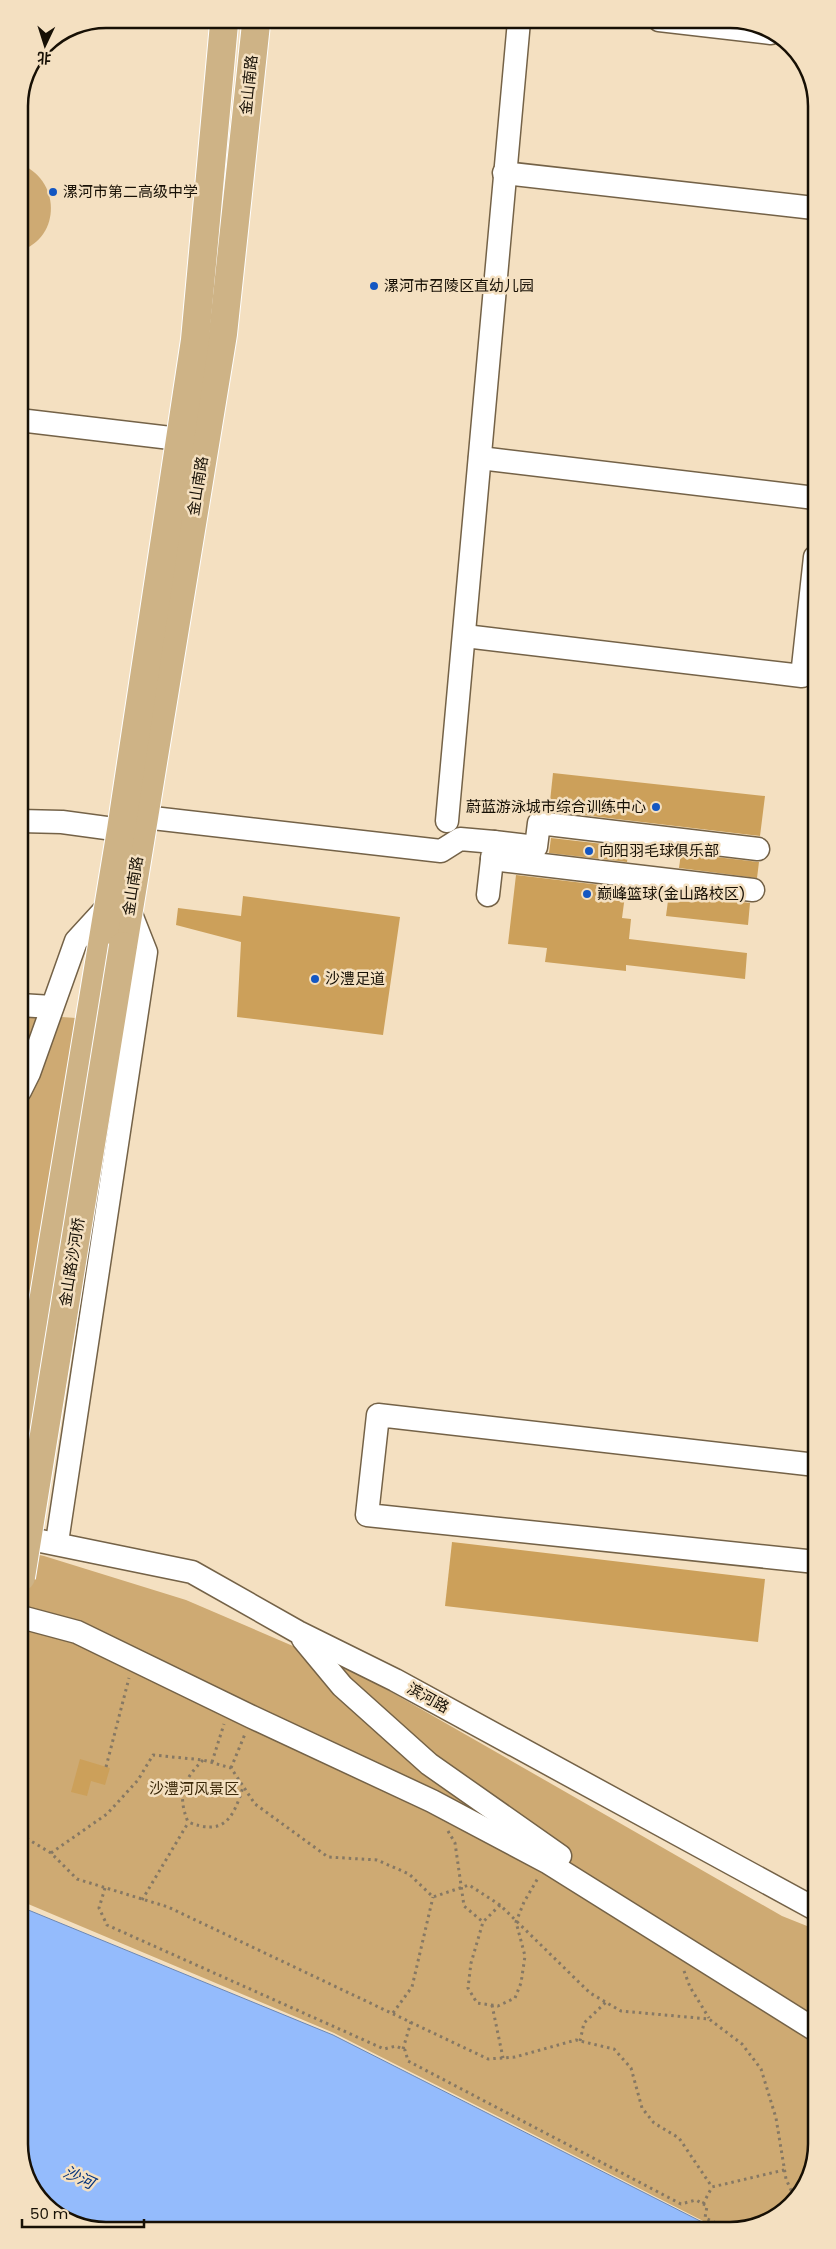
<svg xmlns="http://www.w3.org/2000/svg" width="836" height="2249" font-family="Poppins,'Noto Sans SC',sans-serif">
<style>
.green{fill:#ceaa73}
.water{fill:#94bbfc;stroke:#6e88b2}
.building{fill:#cca05a}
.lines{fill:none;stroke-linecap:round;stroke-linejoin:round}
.minor-casing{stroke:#746247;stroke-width:25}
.major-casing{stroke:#fff;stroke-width:30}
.path{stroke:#867863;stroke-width:3;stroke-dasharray:2.5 4;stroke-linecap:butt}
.minor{stroke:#fff;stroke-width:22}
.major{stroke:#ceb386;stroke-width:28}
.major-bridge-casing{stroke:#fff;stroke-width:30;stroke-linecap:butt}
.major-bridge{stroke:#ceb386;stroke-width:28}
.poi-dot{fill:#1457c2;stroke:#f4e0c1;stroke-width:2}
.labels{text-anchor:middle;stroke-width:5;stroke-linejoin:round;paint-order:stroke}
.street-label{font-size:15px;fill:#171005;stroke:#f4e0c1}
.poi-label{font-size:15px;fill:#171005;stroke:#f4e0c1;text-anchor:start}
.park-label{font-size:15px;fill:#3b2809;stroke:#f4e0c1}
.water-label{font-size:16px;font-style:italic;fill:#05337b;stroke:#f4e0c1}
.rim{fill:none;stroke:#171005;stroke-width:2.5}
</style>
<rect width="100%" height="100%" fill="#f4e0c1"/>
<g class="green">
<path d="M19,164C60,177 63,238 19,251Z"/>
<path d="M20,1014L76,1018L21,1356Z"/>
<path d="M21,1551L44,1556L186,1600L365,1677L782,1916L817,1930V2144L799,2196L753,2227H715L334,2033L21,1901Z"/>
</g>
<path class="water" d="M21,1907L333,2035L712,2227L100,2230L53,2212L22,2166Z"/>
<g class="building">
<path d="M553,773L765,796L760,836L549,811Z"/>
<path d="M551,838L629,847L627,862L549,853Z"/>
<path d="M681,853L759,862L757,878L679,868Z"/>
<path d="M516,875L626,888L622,918L631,919L629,939L747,953L745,979L626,965V971L545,962L547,948L508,944Z"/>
<path d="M669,893L750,903L748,925L666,916Z"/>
<path d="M243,896L400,917L383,1035L237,1017L241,942L176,925L178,908L241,916Z"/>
<path d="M452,1542L765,1579L758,1642L445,1606Z"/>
<path d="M80,1759L110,1768L105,1785L91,1781L87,1796L71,1792Z"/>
</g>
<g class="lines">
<g class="minor-casing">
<g id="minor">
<path d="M659,20L771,33"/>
<path d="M504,173L814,208"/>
<path d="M19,420L179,439"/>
<path d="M480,458L815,498"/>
<path d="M465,636L802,676L815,557"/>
<path d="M144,817L441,851L460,839L494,842L488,895"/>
<path d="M20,821L62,822L121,830"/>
<path d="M447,821L519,21"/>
<path d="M494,842L536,847L539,823L758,849"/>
<path d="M492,859L753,890"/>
<path d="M20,1005L52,1007"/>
<path d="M20,1091L29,1073L76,941L109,905L129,909L146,952L57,1542"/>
<path d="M816,1465L378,1415L367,1515L816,1562"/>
<path d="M21,1537L192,1572L298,1632L395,1680L817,1910"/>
<path d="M21,1617L77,1632L252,1717L432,1801L547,1862L817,2031"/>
<path d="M303,1639L342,1686L429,1764L560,1856"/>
</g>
</g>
<g class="major-casing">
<g id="major">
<path d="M123,946L223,334L256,24"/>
<path d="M21,1435L121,830L195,340L224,24"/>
</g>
</g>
<g class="path">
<path d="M203,1760C183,1780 177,1795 188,1822C223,1836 233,1820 243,1787"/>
<path d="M212,1762L224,1724"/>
<path d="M106,1767L129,1678"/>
<path d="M231,1768L245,1734"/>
<path d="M448,1831L455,1843L464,1906L483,1922"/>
<path d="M21,1835L51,1853L77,1879L168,1907L488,2059L515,2057L576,2040L614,2049L631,2068L642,2108L654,2123L679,2138L712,2187L784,2170"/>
<path d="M51,1853L107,1814L138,1780L153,1755L203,1760L231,1768L255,1804L328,1857L377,1860L409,1874L433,1897L469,1885L500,1905L590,1993L621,2011L709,2019L742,2044L761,2069L776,2118L786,2179L795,2199"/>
<path d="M105,1888L99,1908L107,1925L384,2049L396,2046L405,2050L408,2061L681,2204L696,2200L707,2206L705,2218L725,2227"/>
<path d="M142,1900L188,1823"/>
<path d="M500,1905L483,1922L471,1963L468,1988L477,2003L498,2006L515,1998L521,1983L525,1956L516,1922L524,1902L538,1878"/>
<path d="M684,1971L690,1987L709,2018"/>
<path d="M492,2005L503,2058"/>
<path d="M393,2013L412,1987L433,1897"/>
<path d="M580,2041L584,2023L606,2002"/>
<path d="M403,2049L411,2022"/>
<path d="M703,2204L712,2187"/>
</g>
<use href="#minor" class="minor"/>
<use href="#major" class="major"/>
<g class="major-bridge-casing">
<path id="major-bridge" d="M21,1577L123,946"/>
</g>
<use href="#major-bridge" class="major-bridge"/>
</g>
<g class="poi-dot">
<circle cx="53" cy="192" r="5"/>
<circle cx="374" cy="286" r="5"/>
<circle cx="656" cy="807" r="5"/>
<circle cx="589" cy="851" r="5"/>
<circle cx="587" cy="894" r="5"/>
<circle cx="315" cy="979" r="5"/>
</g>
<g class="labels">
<g class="street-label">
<text transform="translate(249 85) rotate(-84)" y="5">金山南路</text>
<text transform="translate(198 486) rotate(-81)" y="5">金山南路</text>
<text transform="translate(133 886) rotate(-81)" y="5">金山南路</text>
<text transform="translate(72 1262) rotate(-81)" y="5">金山路沙河桥</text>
<text transform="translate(428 1698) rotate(29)" y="5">滨河路</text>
</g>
<g class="poi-label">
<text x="63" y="197">漯河市第二高级中学</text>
<text x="384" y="291">漯河市召陵区直幼儿园</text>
<text x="646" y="812" text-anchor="end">蔚蓝游泳城市综合训练中心</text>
<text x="599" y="856">向阳羽毛球俱乐部</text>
<text x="597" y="899">巅峰篮球(金山路校区)</text>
<text x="325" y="984">沙澧足道</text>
</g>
<g class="park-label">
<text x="194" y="1794">沙澧河风景区</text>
</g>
<g class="water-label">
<text transform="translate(79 2177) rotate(25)" y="6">沙河</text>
</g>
</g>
<path d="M0 0H836V2249H0ZM106 28H730A78 78 0 0 1 808 106V2144A78 78 0 0 1 730 2222H106A78 78 0 0 1 28 2144V106A78 78 0 0 1 106 28Z" fill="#f4e0c1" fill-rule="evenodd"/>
<path class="rim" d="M106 28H730A78 78 0 0 1 808 106V2144A78 78 0 0 1 730 2222H106A78 78 0 0 1 28 2144V106A78 78 0 0 1 106 28Z"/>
<g transform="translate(45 45) rotate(184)" stroke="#f4e0c1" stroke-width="4" paint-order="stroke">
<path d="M0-4L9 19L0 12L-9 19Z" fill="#171005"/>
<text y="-8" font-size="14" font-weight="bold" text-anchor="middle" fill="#171005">北</text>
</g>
<path d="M22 2219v8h122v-8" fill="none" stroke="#171005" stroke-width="2.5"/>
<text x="30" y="2219" font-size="15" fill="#171005" stroke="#f4e0c1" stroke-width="4" paint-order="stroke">50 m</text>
</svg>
